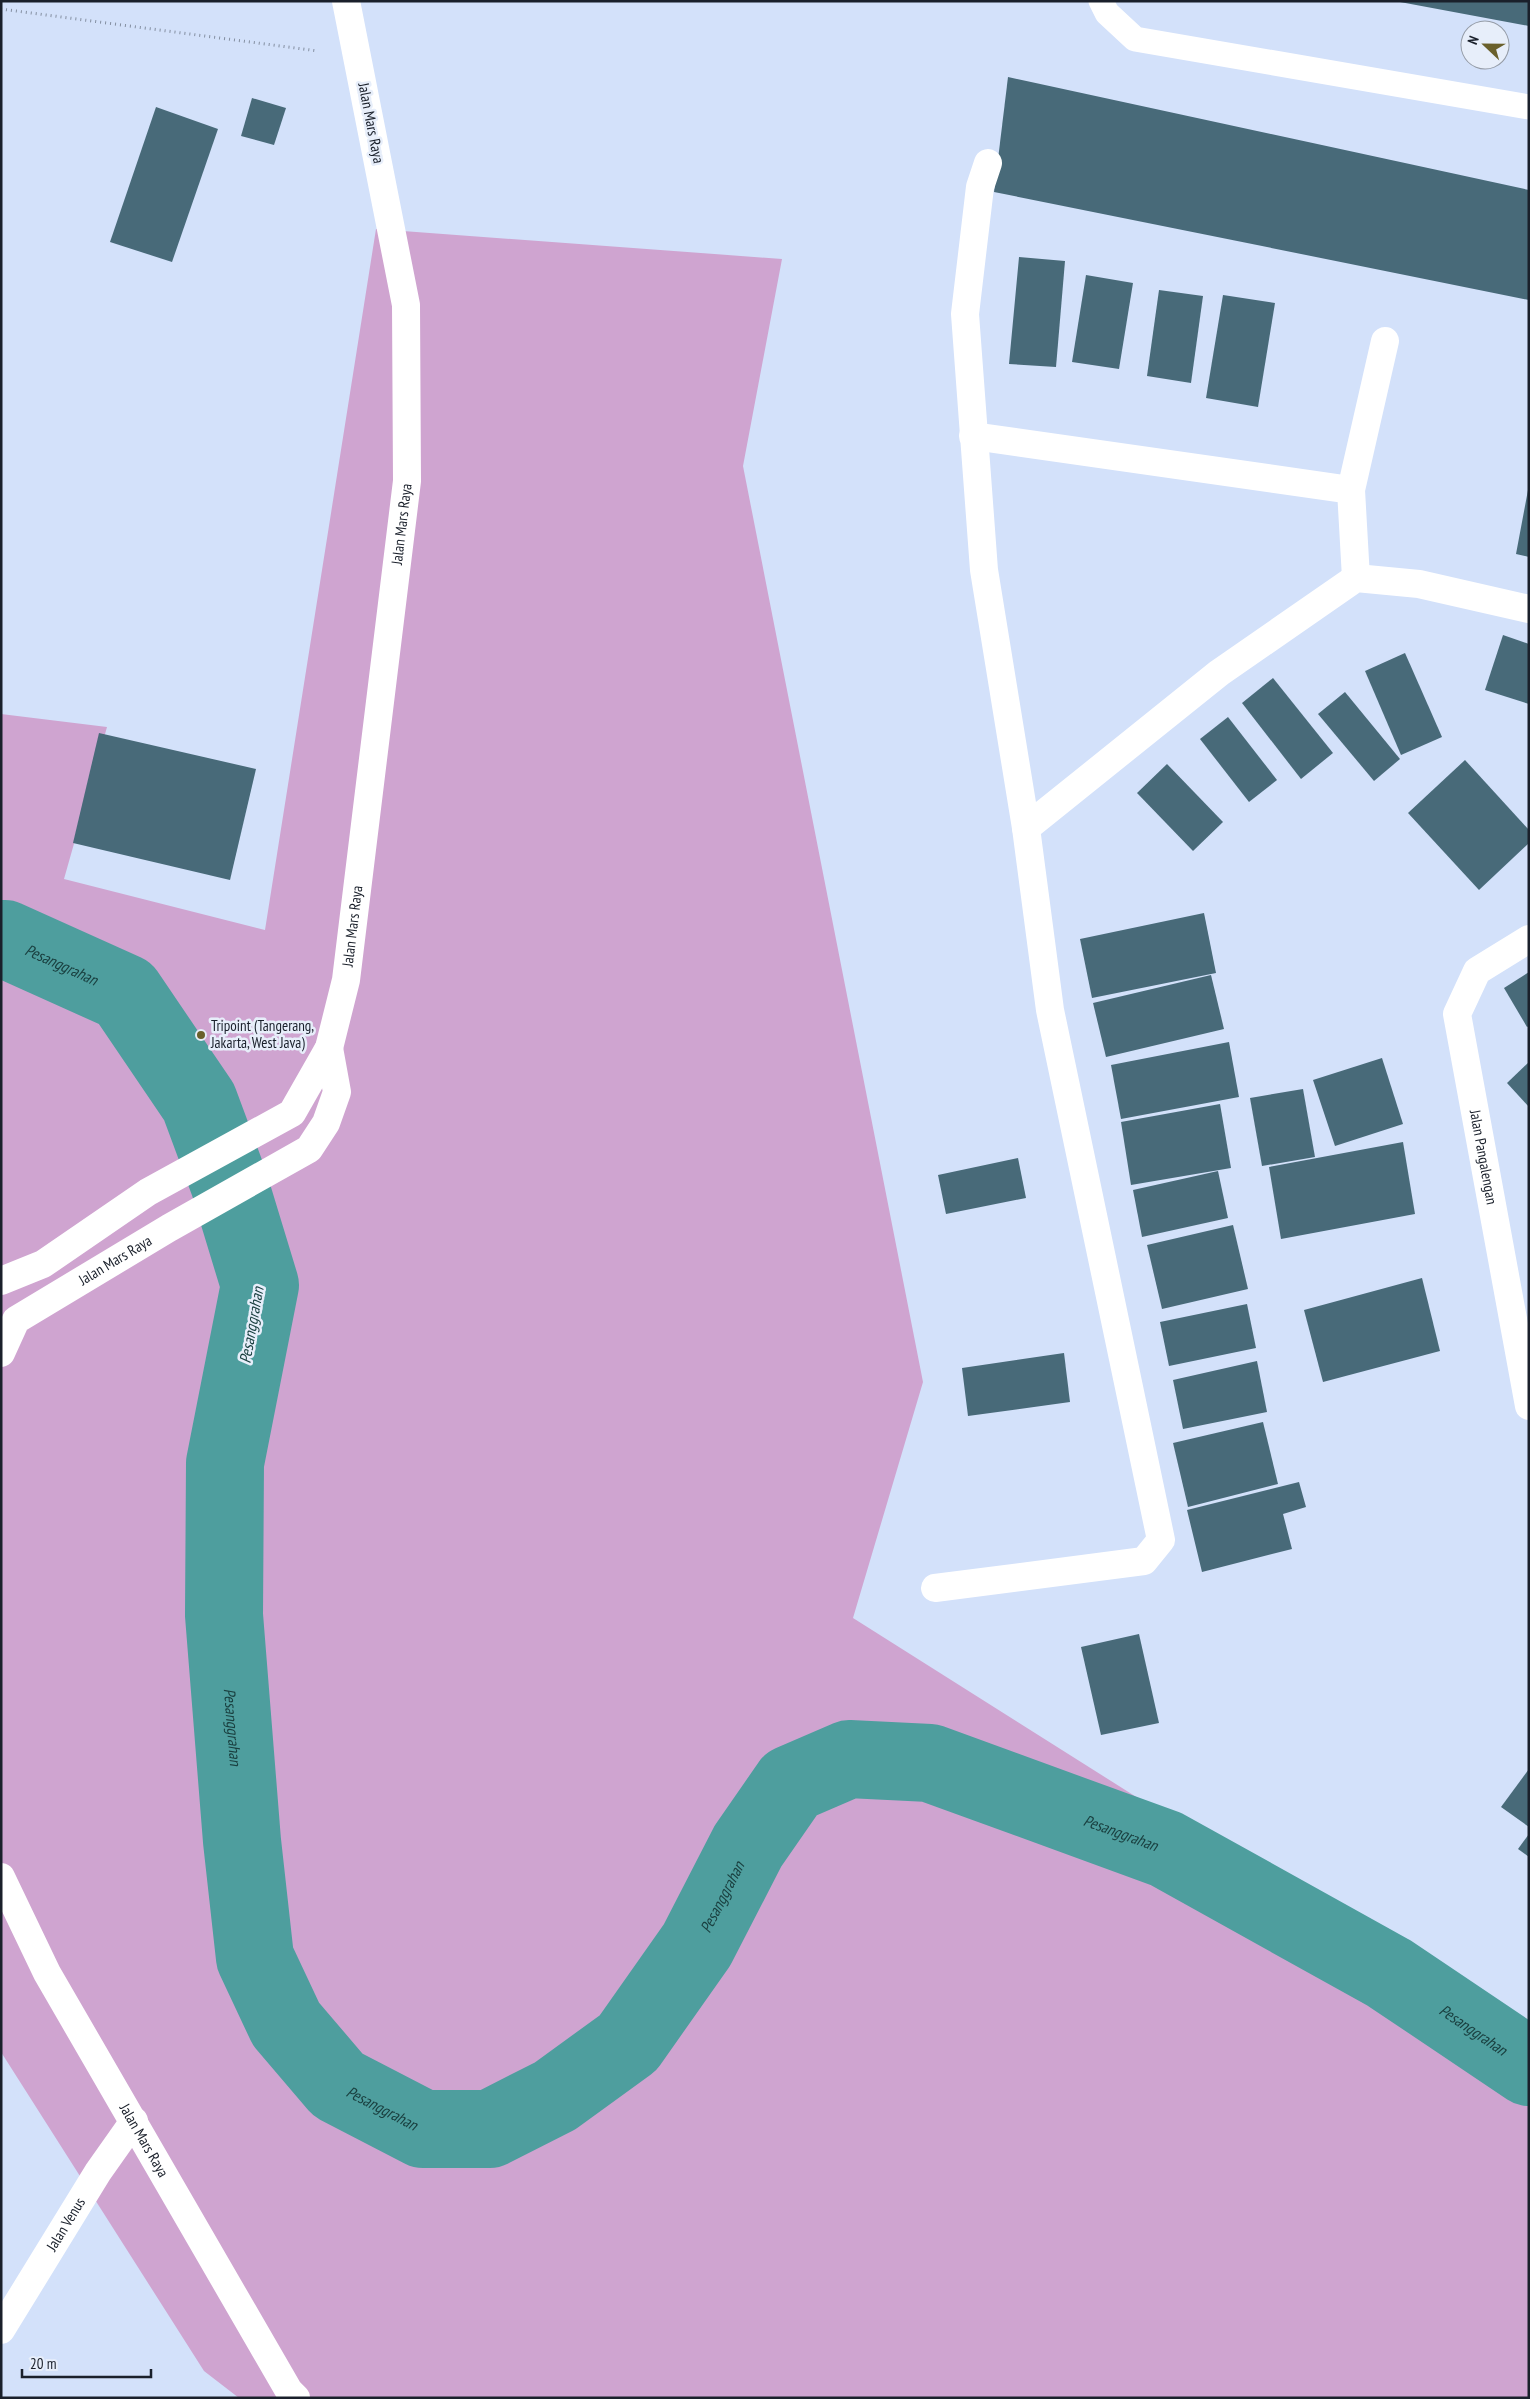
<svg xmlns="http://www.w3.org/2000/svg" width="1530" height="2399" font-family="'PT Sans Narrow',sans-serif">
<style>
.green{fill:#cfa4d0}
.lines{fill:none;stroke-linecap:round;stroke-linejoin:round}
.river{stroke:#4e9e9e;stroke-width:78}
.building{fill:#486a79}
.path{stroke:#838ea0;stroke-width:3;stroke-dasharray:1 4;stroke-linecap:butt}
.lane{stroke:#fff;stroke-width:25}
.street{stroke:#fff;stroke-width:28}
.secondary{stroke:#fff;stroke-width:28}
.poi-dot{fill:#6a602c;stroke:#e7eefa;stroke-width:2}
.labels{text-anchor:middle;stroke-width:5;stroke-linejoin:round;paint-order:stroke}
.street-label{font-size:15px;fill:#1a202b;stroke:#e7eefa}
.poi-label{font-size:15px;fill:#1a202b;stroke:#e7eefa;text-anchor:start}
.water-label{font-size:16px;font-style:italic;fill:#1a4040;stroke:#e7eefa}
</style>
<rect width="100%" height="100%" fill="#d3e1fa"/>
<path class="green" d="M376,229L782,259L743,466L923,1382L853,1618L1529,2045V2398H239L204,2371L1,2052V714L107,727L64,879L265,930Z"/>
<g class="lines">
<path class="river" id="s1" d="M1,939H5L125,993L199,1102L229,1183L260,1285L225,1463L224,1615L242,1841L255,1958L286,2024L338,2085L423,2129H490L555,2096L628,2043L697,1945L748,1846L791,1784L849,1759L930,1763L1166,1849L1389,1973L1529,2067"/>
</g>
<g class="building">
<path d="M1400,1H1529V26L1400,2Z"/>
<path d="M1008,77L1529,190V300L994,192Z"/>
<path d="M252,98L286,108L274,145L241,136Z"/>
<path d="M156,107L218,129L172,262L110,242Z"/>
<path d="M1019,257L1065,261L1056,367L1009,364Z"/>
<path d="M1086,275L1133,283L1119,369L1072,362Z"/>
<path d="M1159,290L1203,296L1191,383L1147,376Z"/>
<path d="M1223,295L1275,303L1258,407L1206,398Z"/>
<path d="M1528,490H1529V557L1516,554Z"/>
<path d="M1503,635L1529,644V704L1485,690Z"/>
<path d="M1405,653L1442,737L1401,755L1365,671Z"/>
<path d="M1273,678L1333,753L1301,779L1242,703Z"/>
<path d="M1345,692L1400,759L1374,781L1318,714Z"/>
<path d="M1228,717L1277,780L1249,802L1200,739Z"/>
<path d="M99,733L256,769L230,880L73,843Z"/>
<path d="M1465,760L1529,830V843L1479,890L1408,813Z"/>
<path d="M1167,764L1223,822L1193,851L1137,793Z"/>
<path d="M1204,913L1216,973L1092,998L1080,939Z"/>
<path d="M1529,972V1026L1527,1027L1504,988Z"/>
<path d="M1211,975L1224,1029L1106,1057L1093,1003Z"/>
<path d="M1229,1042L1239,1097L1121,1119L1111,1065Z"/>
<path d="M1382,1058L1403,1124L1335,1146L1313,1080Z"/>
<path d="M1529,1062V1107L1507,1083Z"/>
<path d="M1303,1089L1315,1157L1262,1166L1250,1098Z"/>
<path d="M1220,1104L1231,1168L1131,1185L1121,1122Z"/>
<path d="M1403,1142L1415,1214L1281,1239L1269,1167Z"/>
<path d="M1018,1158L1026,1198L946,1214L938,1175Z"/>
<path d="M1218,1171L1228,1218L1142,1237L1133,1190Z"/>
<path d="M1233,1225L1248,1289L1162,1309L1147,1245Z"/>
<path d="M1422,1278L1440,1351L1323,1382L1304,1310Z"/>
<path d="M1247,1304L1256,1348L1169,1366L1160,1322Z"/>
<path d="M1064,1353L1070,1402L968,1416L962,1368Z"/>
<path d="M1257,1361L1267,1412L1183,1429L1173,1380Z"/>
<path d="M1263,1422L1278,1484L1188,1507L1173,1443Z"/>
<path d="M1299,1482L1306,1507L1283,1514L1292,1549L1202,1572L1187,1510Z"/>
<path d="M1139,1634L1159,1723L1101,1735L1081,1647Z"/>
<path d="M1529,1769V1827L1501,1807Z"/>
<path d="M1529,1834V1857L1518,1849Z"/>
</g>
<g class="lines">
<path class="path" d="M1,9L318,51"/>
<path class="lane" d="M1101,1L1107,13L1135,39L1529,107"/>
<g class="street">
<path d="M988,163L980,187L965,314L984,570L1026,828"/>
<path d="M973,436L1351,490"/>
<path d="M1356,578L1351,490L1385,341"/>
<path id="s2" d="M1529,939L1477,971L1457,1014L1529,1406"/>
<path d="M935,1588L1144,1561L1161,1540L1050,1010L1026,828L1219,673L1356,578L1419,584L1529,609"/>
<path id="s3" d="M1,2330L98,2172L134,2121"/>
</g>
<g class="secondary">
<path id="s4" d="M1,1281L43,1264L148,1192L292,1113L329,1048L346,980L407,481L406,305L346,1"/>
<path id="s5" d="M1,1353L16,1320L169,1228L309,1149L326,1123L337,1092L329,1048"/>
<path id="s6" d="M1,1877L47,1973L289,2391L296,2398"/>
</g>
</g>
<circle class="poi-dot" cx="201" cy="1035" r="5"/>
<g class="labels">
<g class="street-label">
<text transform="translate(371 123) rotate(79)" y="5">Jalan Mars Raya</text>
<text dy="5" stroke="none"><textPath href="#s4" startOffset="941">Jalan Mars Raya</textPath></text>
<text dy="5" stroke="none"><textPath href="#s4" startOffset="536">Jalan Mars Raya</textPath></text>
<text dy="5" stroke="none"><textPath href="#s2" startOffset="254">Jalan Pangalengan</textPath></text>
<text dy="5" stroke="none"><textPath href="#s5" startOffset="152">Jalan Mars Raya</textPath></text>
<text dy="5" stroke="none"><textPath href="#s6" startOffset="300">Jalan Mars Raya</textPath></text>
<text dy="5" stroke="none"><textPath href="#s3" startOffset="124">Jalan Venus</textPath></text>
</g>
<g class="poi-label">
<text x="211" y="1031">Tripoint (Tangerang,<tspan x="211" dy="17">Jakarta, West Java)</tspan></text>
</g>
<g class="water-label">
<text dy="6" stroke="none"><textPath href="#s1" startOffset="66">Pesanggrahan</textPath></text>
<text transform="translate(251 1325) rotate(-80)" y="6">Pesanggrahan</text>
<text dy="6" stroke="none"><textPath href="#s1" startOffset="906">Pesanggrahan</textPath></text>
<text dy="6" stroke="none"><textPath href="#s1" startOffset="2271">Pesanggrahan</textPath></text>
<text dy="6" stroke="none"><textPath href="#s1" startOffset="1791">Pesanggrahan</textPath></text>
<text dy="6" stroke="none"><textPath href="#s1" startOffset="2676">Pesanggrahan</textPath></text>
<text dy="6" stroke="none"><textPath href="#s1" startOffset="1341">Pesanggrahan</textPath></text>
</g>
</g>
<rect width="1530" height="2399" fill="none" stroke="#1a202b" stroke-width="5"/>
<g transform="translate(1485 45) rotate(292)"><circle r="24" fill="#e7eefa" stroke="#959ca7"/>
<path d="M0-4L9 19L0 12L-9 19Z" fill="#6a602c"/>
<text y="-8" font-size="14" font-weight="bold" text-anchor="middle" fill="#1a202b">N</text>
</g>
<path d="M22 2369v8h129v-8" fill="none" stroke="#1a202b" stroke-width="2.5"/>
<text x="30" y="2369" font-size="15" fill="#1a202b" stroke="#e7eefa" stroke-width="4" paint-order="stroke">20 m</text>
</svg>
